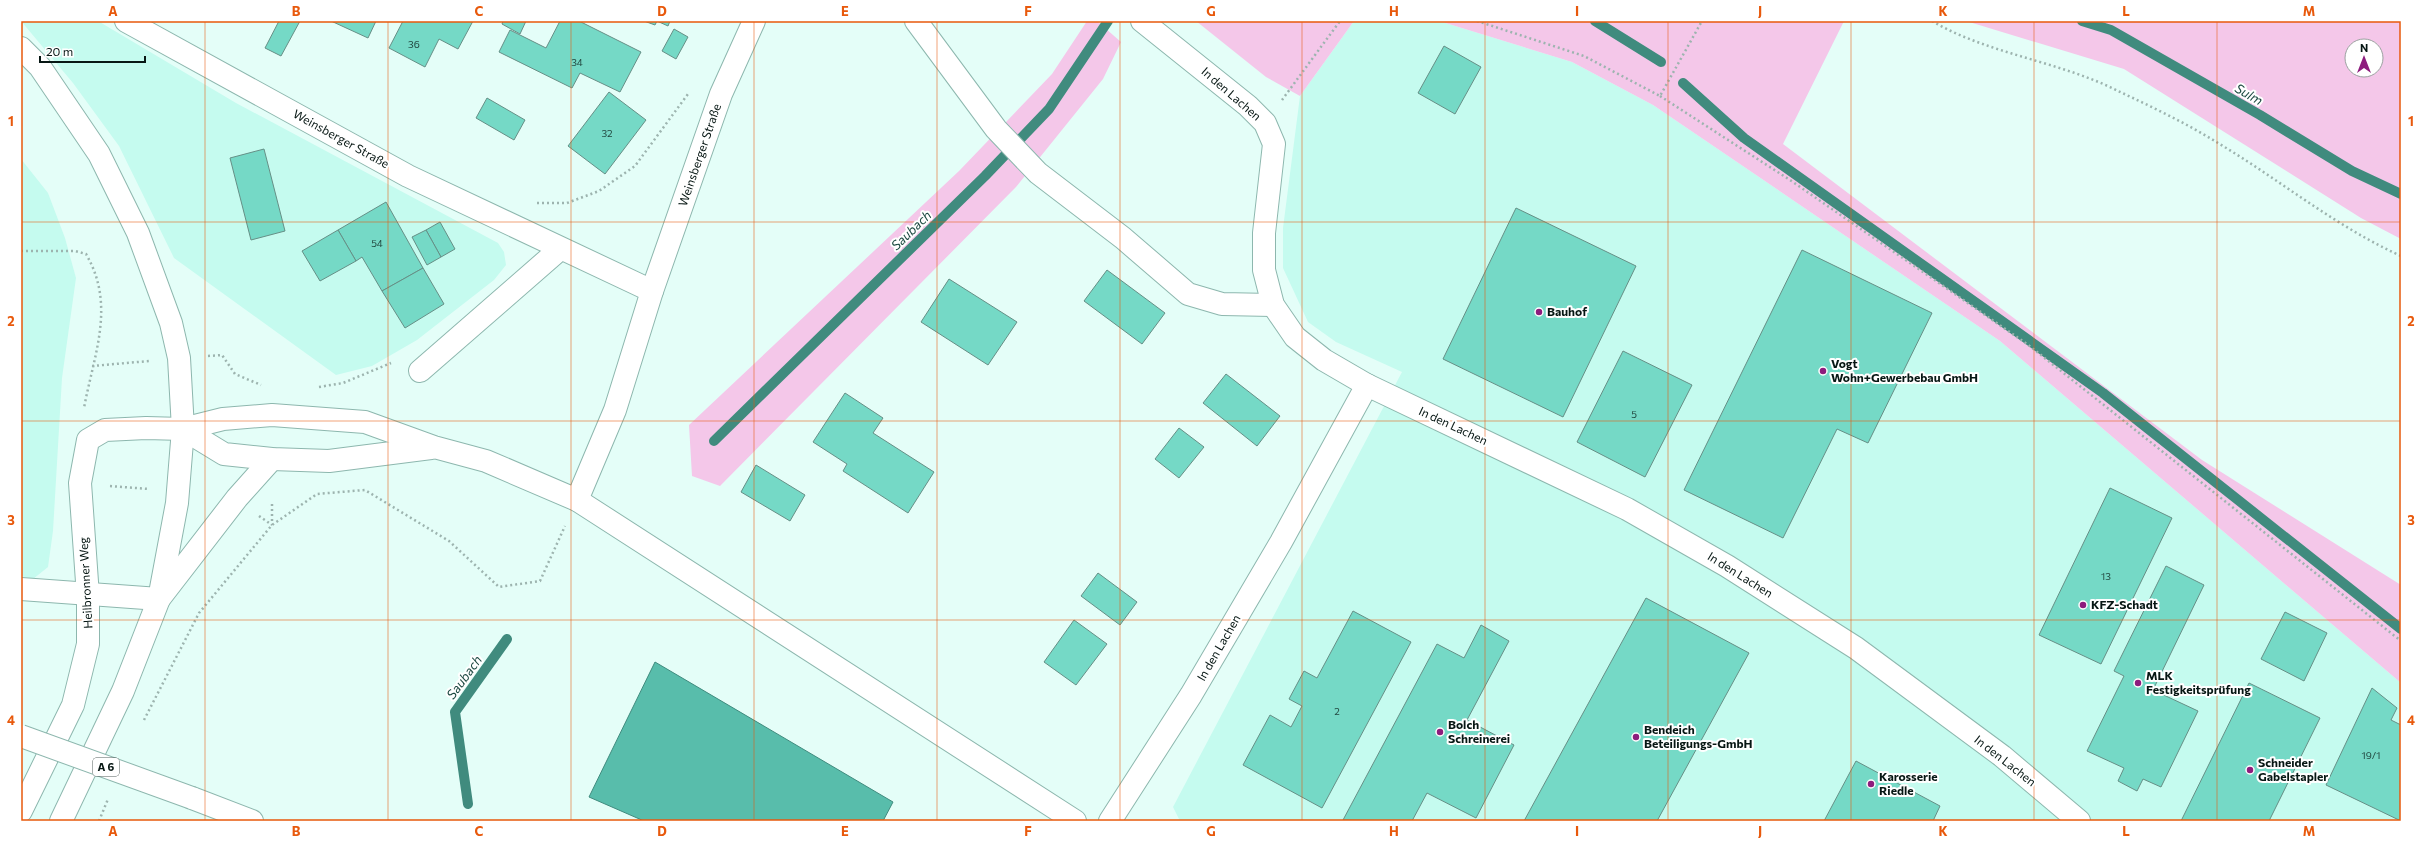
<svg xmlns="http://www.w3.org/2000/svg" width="2422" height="842" font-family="Commissioner,sans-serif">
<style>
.built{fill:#c5fbef}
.green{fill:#f4c7e9;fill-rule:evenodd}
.water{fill:#58bdab;stroke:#408b7e}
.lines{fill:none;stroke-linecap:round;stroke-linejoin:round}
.stream{stroke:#408b7e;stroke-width:10}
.building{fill:#75d9c6;stroke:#668f86}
.minor-casing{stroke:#8db7ae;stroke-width:24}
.major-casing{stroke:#8db7ae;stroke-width:24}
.highway-casing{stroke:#8db7ae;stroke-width:24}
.path{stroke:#9db4af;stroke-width:2.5;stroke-dasharray:2 3;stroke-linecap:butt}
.minor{stroke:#fff;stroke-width:22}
.major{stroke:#fff;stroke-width:22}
.highway{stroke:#fff;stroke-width:22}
.highway-bridge-casing{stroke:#8db7ae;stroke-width:24;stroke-linecap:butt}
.highway-bridge{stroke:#fff;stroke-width:22}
.grid{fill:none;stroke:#e8590c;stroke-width:1;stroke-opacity:0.55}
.poi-dot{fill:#8d1c7d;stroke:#fff;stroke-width:1.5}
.labels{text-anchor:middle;stroke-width:4;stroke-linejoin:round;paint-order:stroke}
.number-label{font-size:10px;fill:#224840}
.shield{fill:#fff;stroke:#515d5a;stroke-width:1}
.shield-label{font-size:11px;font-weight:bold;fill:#071714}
.street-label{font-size:12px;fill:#071714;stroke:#fff}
.poi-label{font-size:12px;font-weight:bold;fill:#071714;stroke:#fff;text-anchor:start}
.water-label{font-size:13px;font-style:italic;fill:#1b4840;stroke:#fff}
.neatline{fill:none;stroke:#e8590c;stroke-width:1.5}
.grid-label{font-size:13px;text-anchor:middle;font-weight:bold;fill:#e8590c}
</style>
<rect width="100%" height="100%" fill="#e4fef8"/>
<g class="built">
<path d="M21,21H98L236,103L498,243L504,252L506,265L494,280L417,340L372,366L336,375L174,258L119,146L73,83Z"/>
<path d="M1354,21H1439L1572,62L1653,105L2000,341L2401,683V821H1180L1173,807L1402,372L1336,342L1308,322L1283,268V228L1300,96Z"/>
<path d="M21,159L48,193L65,238L76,278L62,378L53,531L48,567L33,579L21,576Z"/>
</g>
<g class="green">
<path d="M1087,21H1097L1121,42L1103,79L1016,187L720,486L692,476L689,425L959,171L1052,74Z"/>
<path d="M1196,21H1354L1300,96L1266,77Z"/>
<path d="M1439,21H1844L1783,144L2202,460L2401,585V683L2000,341L1653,105L1572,62Z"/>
<path d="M1966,21H2401V239L2361,218L2124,69ZM2352,46H2376V70H2352Z"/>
</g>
<path class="water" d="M655,662L893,802L883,821H644L589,797Z"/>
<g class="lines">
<g class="stream">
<path d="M1595,21L1661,62"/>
<path d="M2082,21L2111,30L2260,115L2352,171L2401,194"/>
<path d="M1683,83L1744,138L2103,393L2401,629"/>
<path d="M714,441L985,176L1049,109L1108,21"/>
<path d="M468,804L455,712L507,639"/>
</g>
</g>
<g class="building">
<path d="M279,21H300L281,56L265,48Z"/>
<path d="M331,21H376L368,38Z"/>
<path d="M403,21H473L458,49L439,39L425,67L389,48Z"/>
<path d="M503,21H526L520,34L502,24Z"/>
<path d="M560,21H579L641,52L620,92L580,73L572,88L499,52L510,30L546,48Z"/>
<path d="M644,21H657L655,25Z"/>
<path d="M657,21H670L668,26Z"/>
<path d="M674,29L688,37L676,59L662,51Z"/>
<path d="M1444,46L1481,67L1455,114L1418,93Z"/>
<path d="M609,92L646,120L605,174L568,146Z"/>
<path d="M487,98L525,120L514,140L476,118Z"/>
<path d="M264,149L285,231L251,240L230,158Z"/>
<path d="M386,202L423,268L382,291L362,257L356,261L338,230Z"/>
<path d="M1516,208L1636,266L1563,417L1443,359Z"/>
<path d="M440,222L455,249L441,257L426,230Z"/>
<path d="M338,230L356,261L320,281L302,251Z"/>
<path d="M426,230L441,257L427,265L412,237Z"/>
<path d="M1802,250L1932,313L1868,443L1837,429L1783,538L1684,490Z"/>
<path d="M423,268L444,304L405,328L382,291Z"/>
<path d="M1107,270L1165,313L1142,344L1084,301Z"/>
<path d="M949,279L1017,322L988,365L921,322Z"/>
<path d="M1623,351L1692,385L1645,477L1577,442Z"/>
<path d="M1226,374L1280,416L1257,446L1203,403Z"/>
<path d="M845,393L883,418L873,433L934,472L908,513L843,471L847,464L813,442Z"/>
<path d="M1179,428L1204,447L1179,478L1155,459Z"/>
<path d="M756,465L805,495L790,521L741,492Z"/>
<path d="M2110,488L2172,518L2101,664L2039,635Z"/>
<path d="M2166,566L2204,585L2153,690L2198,711L2161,787L2143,779L2137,791L2118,781L2124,768L2087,751L2124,676L2114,671Z"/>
<path d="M1098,573L1137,602L1120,625L1081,596Z"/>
<path d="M1646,598L1749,653L1657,821H1524Z"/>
<path d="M1353,611L1411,642L1322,808L1243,765L1270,715L1291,727L1302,706L1289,699L1304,671L1317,678Z"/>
<path d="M2285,612L2327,633L2304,681L2261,659Z"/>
<path d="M1074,620L1107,644L1076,685L1044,662Z"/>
<path d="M1481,625L1509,641L1467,720L1514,745L1476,818L1427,793L1412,821L1343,820L1437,644L1464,658Z"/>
<path d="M2249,683L2320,718L2269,821H2181Z"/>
<path d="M2372,688L2397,708L2391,720L2401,725V821L2326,785Z"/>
<path d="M1856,761L1940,806L1933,821H1824Z"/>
</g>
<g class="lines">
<g class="minor-casing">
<g id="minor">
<path d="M126,21L408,176L652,291"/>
<path d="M916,21L996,129L1038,173L1123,238L1188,294L1222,304L1273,305"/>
<path d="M1142,21L1248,106L1265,123L1274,144L1264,233V270L1273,305L1295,337L1324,360L1367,385L1627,509L1727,566L1856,648L2002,756L2079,821"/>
<path d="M420,371L560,249"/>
<path d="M183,429L224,454L272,459L329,461L431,448"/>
<path d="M577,500L615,410L652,291L721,94L754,21"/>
<path d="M21,589L159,599L237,498L272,459"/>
<path d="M21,811L73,705L88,644V596L80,483L88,440L105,430L146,428L183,429L223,419L272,415L365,422L434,447L486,461L577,500L1075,821"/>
<path d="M1110,821L1191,695L1281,542L1367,385"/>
</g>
</g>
<g class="major-casing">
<path id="major" d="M21,48L40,67L99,154L138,233L171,323L179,358L183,429L177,503L159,599L123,691L61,821"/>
</g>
<g class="highway-casing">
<path id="highway" d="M192,798L252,821"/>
</g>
<g class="path">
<path d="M1477,21L1584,56L1660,96L1702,21"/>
<path d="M1932,21C1988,54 2058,61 2116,90C2150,106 2186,123 2218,143C2280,180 2335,226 2401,256"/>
<path d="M1660,96L1790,180L2027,344L2401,641"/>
<path d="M1282,100L1340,21"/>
<path d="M537,203H567L599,191L635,166L688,94"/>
<path d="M21,251H75L86,254C116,305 94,354 84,408"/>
<path d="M208,356L222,355L235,374L261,385"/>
<path d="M92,366L149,361"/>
<path d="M319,387L343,383L391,363"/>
<path d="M110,486L149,489"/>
<path d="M272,504V525"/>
<path d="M259,516L272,525"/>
<path d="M144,720L199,613L272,525L317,494L365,490L449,541L499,587L540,581L565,526"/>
<path d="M99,821L108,799"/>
</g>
<use href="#minor" class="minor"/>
<use href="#major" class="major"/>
<use href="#highway" class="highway"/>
<g class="highway-bridge-casing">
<path id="highway-bridge" d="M21,736L192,798"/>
</g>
<use href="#highway-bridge" class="highway-bridge"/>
</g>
<path class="grid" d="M205,21V821M388,21V821M571,21V821M754,21V821M937,21V821M1120,21V821M1302,21V821M1485,21V821M1668,21V821M1851,21V821M2034,21V821M2217,21V821M21,222H2401M21,421H2401M21,620H2401"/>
<g class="poi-dot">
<circle cx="1539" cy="312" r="4"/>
<circle cx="1823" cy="371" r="4"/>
<circle cx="2083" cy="605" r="4"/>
<circle cx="2138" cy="683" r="4"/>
<circle cx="1440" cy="732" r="4"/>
<circle cx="1636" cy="737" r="4"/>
<circle cx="2250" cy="770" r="4"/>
<circle cx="1871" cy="784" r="4"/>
</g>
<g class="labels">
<g class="number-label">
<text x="414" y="48">36</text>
<text x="577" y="66">34</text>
<text x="607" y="137">32</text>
<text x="377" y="247">54</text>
<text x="1634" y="418">5</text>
<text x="2106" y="580">13</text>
<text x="1337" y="715">2</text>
<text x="2371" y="759">19/1</text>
</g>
<rect class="shield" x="93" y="758" width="26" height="18" rx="3"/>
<g class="shield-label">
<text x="106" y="771">A 6</text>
</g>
<g class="street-label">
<text transform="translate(1231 94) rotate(41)" y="4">In den Lachen</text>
<text transform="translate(341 139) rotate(29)" y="4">Weinsberger Straße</text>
<text transform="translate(700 155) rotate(-71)" y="4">Weinsberger Straße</text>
<text transform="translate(1453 426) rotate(25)" y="4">In den Lachen</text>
<text transform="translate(1740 575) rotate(32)" y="4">In den Lachen</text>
<text transform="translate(86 583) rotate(-93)" y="4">Heilbronner Weg</text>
<text transform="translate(1219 648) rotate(-60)" y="4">In den Lachen</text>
<text transform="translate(2005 761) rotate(38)" y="4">In den Lachen</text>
</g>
<g class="poi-label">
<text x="1547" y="316">Bauhof</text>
<text x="1831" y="368">Vogt<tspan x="1831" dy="14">Wohn+Gewerbebau GmbH</tspan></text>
<text x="2091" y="609">KFZ-Schadt</text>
<text x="2146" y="680">MLK<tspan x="2146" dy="14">Festigkeitsprüfung</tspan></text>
<text x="1448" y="729">Bolch<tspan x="1448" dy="14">Schreinerei</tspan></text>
<text x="1644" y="734">Bendeich<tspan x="1644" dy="14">Beteiligungs-GmbH</tspan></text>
<text x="2258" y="767">Schneider<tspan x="2258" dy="14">Gabelstapler</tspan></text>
<text x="1879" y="781">Karosserie<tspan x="1879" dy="14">Riedle</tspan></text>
</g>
<g class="water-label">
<text transform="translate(2249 94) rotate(30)" y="5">Sulm</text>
<text transform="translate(911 230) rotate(-44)" y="5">Saubach</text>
<text transform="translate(464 677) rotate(-54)" y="5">Saubach</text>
</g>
</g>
<rect width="2422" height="842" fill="none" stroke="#ffffff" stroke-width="44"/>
<g transform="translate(2364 58)"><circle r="19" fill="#ffffff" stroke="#9ca2a1"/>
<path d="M0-3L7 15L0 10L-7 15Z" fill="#8d1c7d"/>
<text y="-6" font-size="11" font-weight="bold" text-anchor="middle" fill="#071714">N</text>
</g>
<path d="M40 56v6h105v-6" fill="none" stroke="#071714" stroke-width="2"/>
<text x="46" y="56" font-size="12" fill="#071714" stroke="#ffffff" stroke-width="3" paint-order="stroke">20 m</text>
<rect x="22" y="22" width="2378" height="798" class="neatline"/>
<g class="grid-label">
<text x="113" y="16">A</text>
<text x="296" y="16">B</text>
<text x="479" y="16">C</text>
<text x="662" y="16">D</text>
<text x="845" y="16">E</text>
<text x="1028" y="16">F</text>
<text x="1211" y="16">G</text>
<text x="1394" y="16">H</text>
<text x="1577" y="16">I</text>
<text x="1760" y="16">J</text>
<text x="1943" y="16">K</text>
<text x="2126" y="16">L</text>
<text x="2309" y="16">M</text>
<text x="11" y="126">1</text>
<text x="2411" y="126">1</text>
<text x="11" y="326">2</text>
<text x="2411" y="326">2</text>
<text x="11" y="525">3</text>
<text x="2411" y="525">3</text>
<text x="11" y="725">4</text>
<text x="2411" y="725">4</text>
<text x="113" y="836">A</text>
<text x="296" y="836">B</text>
<text x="479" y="836">C</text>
<text x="662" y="836">D</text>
<text x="845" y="836">E</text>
<text x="1028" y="836">F</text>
<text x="1211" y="836">G</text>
<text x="1394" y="836">H</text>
<text x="1577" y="836">I</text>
<text x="1760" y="836">J</text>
<text x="1943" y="836">K</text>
<text x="2126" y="836">L</text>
<text x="2309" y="836">M</text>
</g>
</svg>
